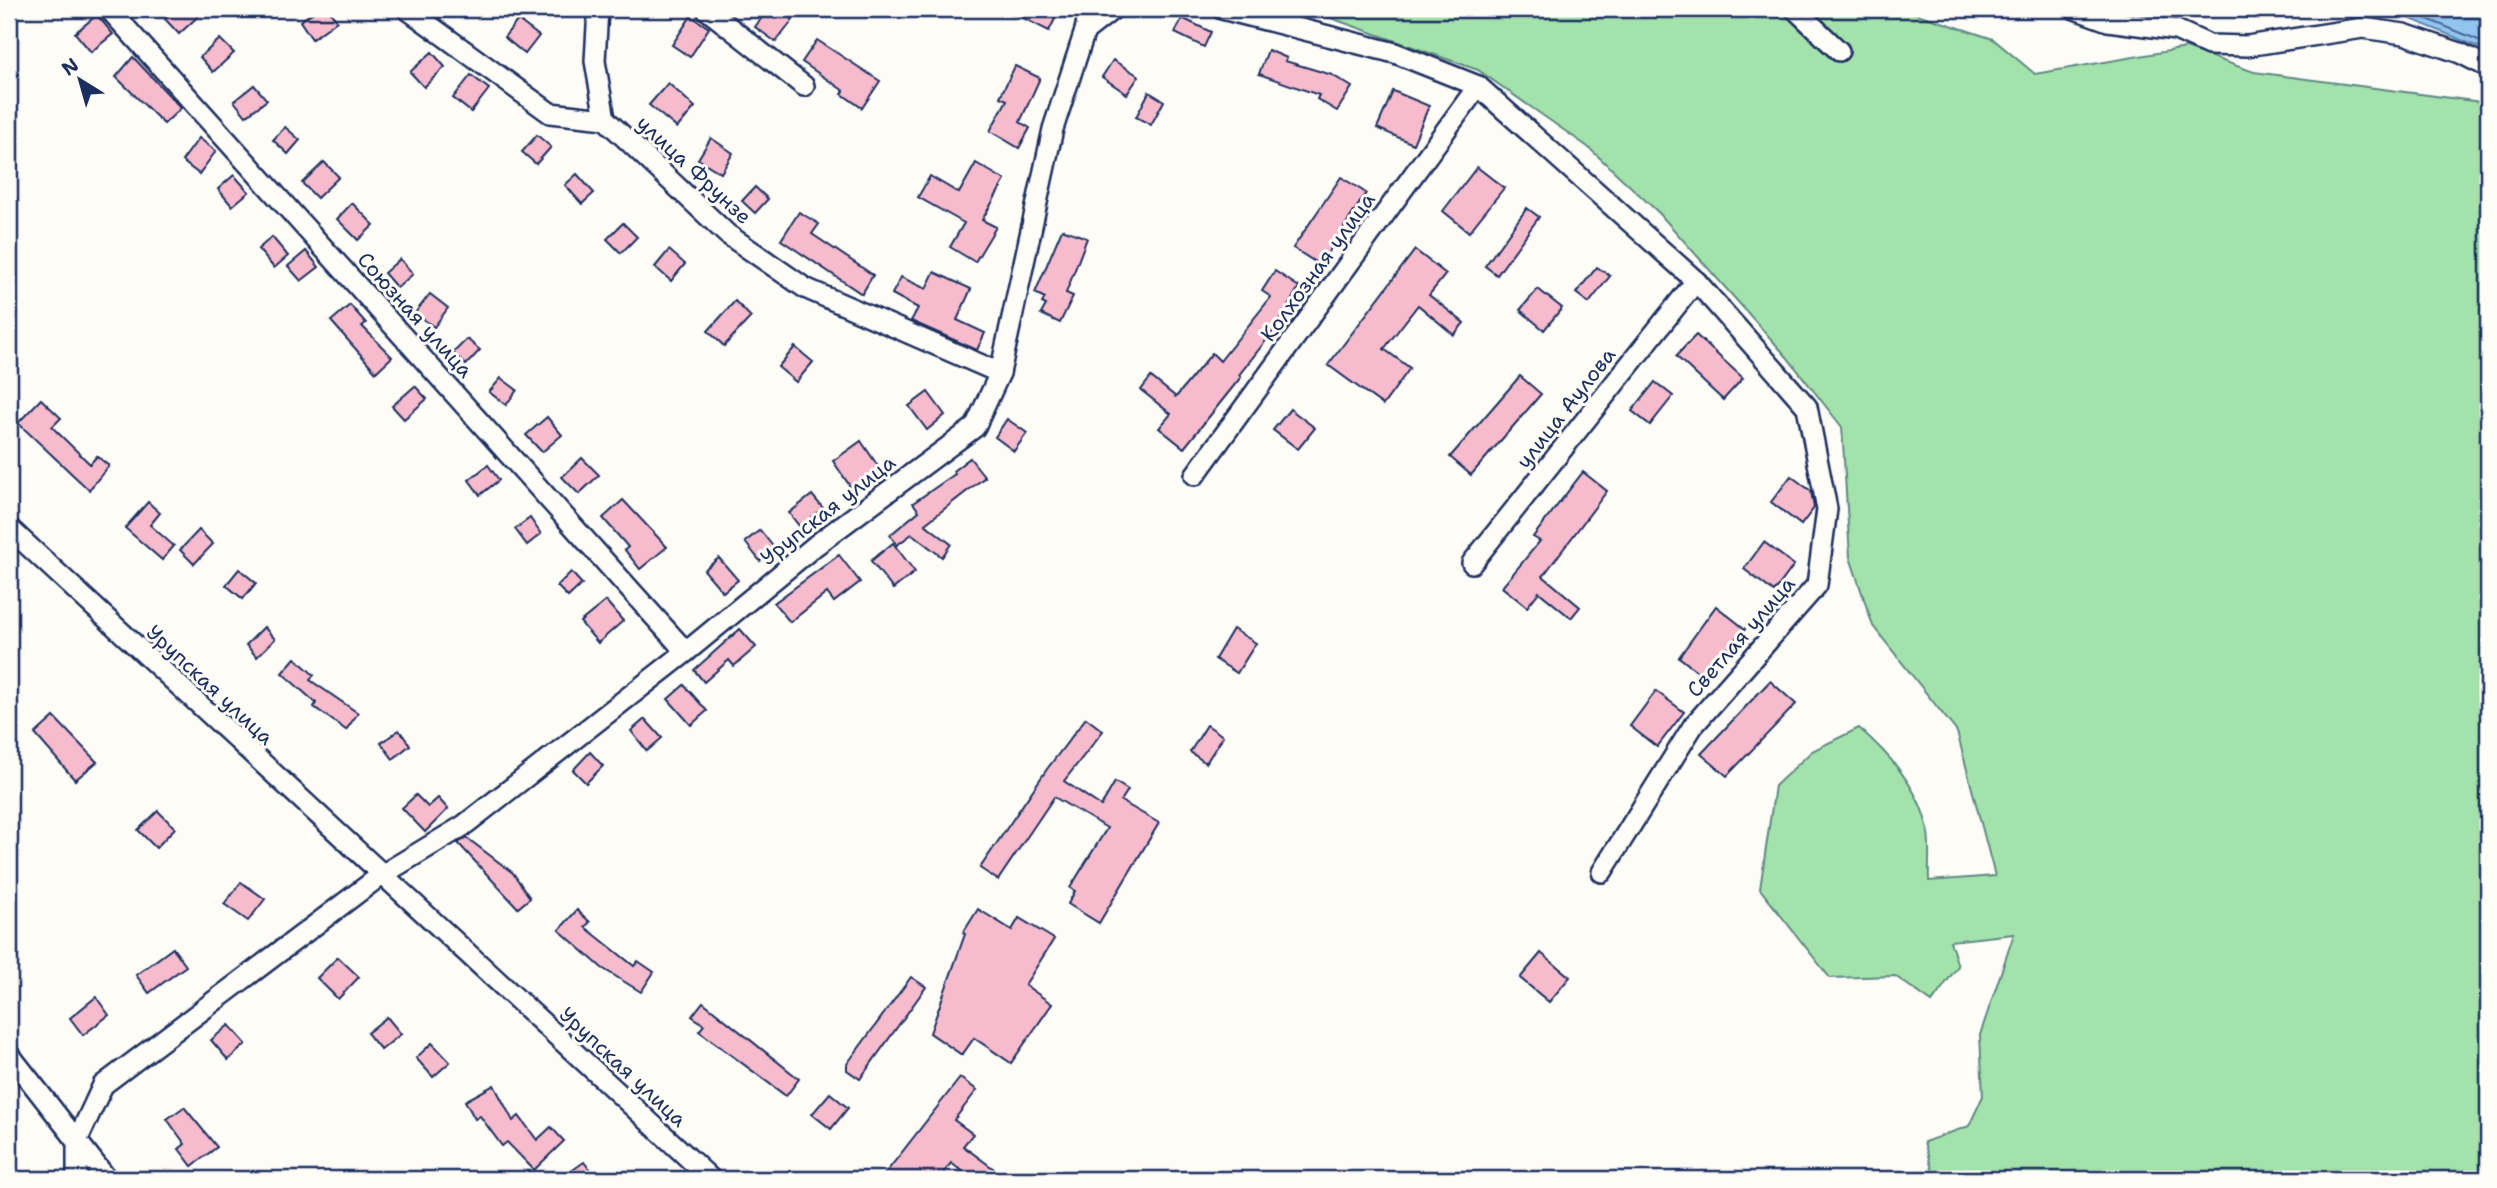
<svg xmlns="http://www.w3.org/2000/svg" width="2497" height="1188" font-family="'Shantell Sans',sans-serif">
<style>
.green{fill:#a3e3ab;stroke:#5f8984;stroke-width:2}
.water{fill:#91c4ee;stroke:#6288b4;stroke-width:2}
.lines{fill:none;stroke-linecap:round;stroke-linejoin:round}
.shore{stroke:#4a6b98;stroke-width:2}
.building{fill:#f6bcce;stroke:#1b2f5e;stroke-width:2}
.minor-casing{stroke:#1b2f5e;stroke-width:24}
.minor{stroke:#fdfcf7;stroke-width:19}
.labels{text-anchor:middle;stroke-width:6;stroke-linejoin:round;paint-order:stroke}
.street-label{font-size:21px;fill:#1b2f5e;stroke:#fdfcf7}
</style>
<rect width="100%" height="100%" fill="#fdfcf7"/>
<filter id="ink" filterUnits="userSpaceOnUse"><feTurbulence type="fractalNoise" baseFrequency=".0143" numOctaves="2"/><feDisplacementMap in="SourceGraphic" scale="14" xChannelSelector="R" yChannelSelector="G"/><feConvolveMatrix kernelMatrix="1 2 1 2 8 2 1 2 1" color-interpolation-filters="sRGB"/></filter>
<g filter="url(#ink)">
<path class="green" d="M1305,9H1902L1993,39L2035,74L2186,48L2254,72L2488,103V1179H1935L1924,1142L1969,1126L1983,1096L1980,1035L2014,934L1950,941L1958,966L1932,1002L1895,976L1830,978L1760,889L1775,786L1812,751L1859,728C1888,753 1918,787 1927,826C1931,843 1928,864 1929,881L1995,876L1957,732L1873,626L1850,557L1842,427L1787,357L1659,213L1588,147L1478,70Z"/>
<path class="water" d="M2387,9H2488V51Z"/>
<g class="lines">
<path class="shore" d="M2403,9L2488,44"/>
</g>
<g class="building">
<path d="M175,9H206L179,34L165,19Z"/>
<path d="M318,9H328L337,21L312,39L300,21Z"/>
<path d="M768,9H778L793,20L776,42L755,27Z"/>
<path d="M1005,9H1060L1049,31Z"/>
<path d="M97,15L113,34L91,52L75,33Z"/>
<path d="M691,16L709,28L690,57L672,45Z"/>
<path d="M1182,18L1211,32L1204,47L1175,33Z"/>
<path d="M518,20L539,36L525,54L504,37Z"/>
<path d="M220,39L234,53L213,72L200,57Z"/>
<path d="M817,40L880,81L862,108L842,94L844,91L802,62Z"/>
<path d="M1268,50L1287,58L1285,61L1332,75L1352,87L1337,111L1317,99L1319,95L1259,74Z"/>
<path d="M432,52L445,67L424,87L410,72Z"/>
<path d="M133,57L181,108L164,124L116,77Z"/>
<path d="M1113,60L1139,76L1127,94L1102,77Z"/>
<path d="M1015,66L1040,78L1020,122L1030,128L1019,148L990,131L1007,100L1000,97Z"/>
<path d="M471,75L489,89L471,112L453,98Z"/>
<path d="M668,83L695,107L677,128L649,105Z"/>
<path d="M254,85L267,100L246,116L234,101Z"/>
<path d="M1393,91L1429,106L1413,144L1377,128Z"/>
<path d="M1149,92L1164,101L1151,125L1136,117Z"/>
<path d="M285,127L300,140L288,154L273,140Z"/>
<path d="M537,135L551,147L536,164L522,152Z"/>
<path d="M199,138L216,151L199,174L182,161Z"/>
<path d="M711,138L733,153L721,173L698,159Z"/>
<path d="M324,162L339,177L317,198L302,183Z"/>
<path d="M976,163L1005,180L982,220L996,227L975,262L950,247L964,223L918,197L930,176L959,193Z"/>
<path d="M1477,167L1504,188L1469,232L1443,211Z"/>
<path d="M577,174L594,193L582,204L565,185Z"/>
<path d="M234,175L249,192L232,206L218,189Z"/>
<path d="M1341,177L1366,193L1320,265L1293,248Z"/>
<path d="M755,187L768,199L755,213L742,201Z"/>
<path d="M352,203L374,225L358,240L337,219Z"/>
<path d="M1527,208L1539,217L1497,275L1485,266Z"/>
<path d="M799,212L819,224L812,234L873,275L862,294L781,240Z"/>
<path d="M623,223L637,237L621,253L607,239Z"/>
<path d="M1062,229L1087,238L1066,293L1073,296L1060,323L1041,314L1046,305L1042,303L1045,298L1035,293Z"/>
<path d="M272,237L288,256L274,268L258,249Z"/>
<path d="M669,250L685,264L671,281L655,267Z"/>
<path d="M1415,250L1446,274L1429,295L1464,323L1454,335L1418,305L1384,349L1410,368L1383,405L1328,365Z"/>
<path d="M306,251L319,267L301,281L288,266Z"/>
<path d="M400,259L413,274L397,288L384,273Z"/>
<path d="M1597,267L1610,276L1589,303L1576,293Z"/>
<path d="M1275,271L1299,287L1275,329L1239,375L1241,377L1184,448L1159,428L1171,414L1141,390L1151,377L1176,397L1212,353L1220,361L1271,297L1262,291Z"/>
<path d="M934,272L971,289L957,320L985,333L977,350L911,321L918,308L892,294L901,277L926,289Z"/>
<path d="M1538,289L1562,308L1544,330L1520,310Z"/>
<path d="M430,294L448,308L434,327L415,313Z"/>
<path d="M735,301L751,317L724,346L708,331Z"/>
<path d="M350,305L366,323L362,326L392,357L376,372L331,321Z"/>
<path d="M1696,335L1743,378L1723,400L1676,356Z"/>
<path d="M467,339L480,350L466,365L453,353Z"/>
<path d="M795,347L813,362L796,382L778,367Z"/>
<path d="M1520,376L1541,394L1471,475L1450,457Z"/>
<path d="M501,378L517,390L506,405L489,392Z"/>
<path d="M1655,382L1673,396L1650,425L1632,411Z"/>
<path d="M415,386L427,399L404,419L392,406Z"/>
<path d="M928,392L945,415L927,430L909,406Z"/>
<path d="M41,399L61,418L52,427L90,464L97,456L109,466L89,490L18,423Z"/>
<path d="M1290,409L1315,428L1298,449L1273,430Z"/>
<path d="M547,417L562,435L542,452L526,435Z"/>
<path d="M1007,419L1027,433L1014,451L995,437Z"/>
<path d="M861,441L882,472L854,492L833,461Z"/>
<path d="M582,458L599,475L579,494L562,477Z"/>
<path d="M970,458L985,477L925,524L951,544L942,557L912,534L897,545L890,535L919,511L913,503L955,474L953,471Z"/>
<path d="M488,465L499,480L480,495L469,480Z"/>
<path d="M1583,472L1607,491L1543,576L1580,607L1571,618L1539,592L1527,607L1502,587L1540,541L1533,537Z"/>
<path d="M1791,476L1811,491L1814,508L1801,525L1771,502Z"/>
<path d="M812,495L823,508L800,527L789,513Z"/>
<path d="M623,500L667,547L640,569L625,550L628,547L603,518Z"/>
<path d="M148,502L160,513L150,525L174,546L162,560L125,528Z"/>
<path d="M530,518L541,534L527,545L515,529Z"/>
<path d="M199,530L213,544L194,564L180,550Z"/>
<path d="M760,530L775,549L760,561L745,542Z"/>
<path d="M1764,542L1794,565L1774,592L1744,569Z"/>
<path d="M893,543L915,572L893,589L871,561Z"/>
<path d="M839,555L860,582L834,602L827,593L790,622L774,603Z"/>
<path d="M719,558L738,580L723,592L704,570Z"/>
<path d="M239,569L256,583L243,599L226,585Z"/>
<path d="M571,572L582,584L568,597L557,586Z"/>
<path d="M606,601L623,621L598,643L580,622Z"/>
<path d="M1716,606L1745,629L1704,677L1679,657Z"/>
<path d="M264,627L275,639L257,657L246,645Z"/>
<path d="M740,629L756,647L734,666L729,660L704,682L694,670Z"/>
<path d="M1233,629L1256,643L1237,673L1215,659Z"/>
<path d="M295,658L314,675L310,680L358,713L346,730L314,707L316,703L282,673Z"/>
<path d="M1770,681L1796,704L1727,776L1701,754Z"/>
<path d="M684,685L707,711L691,725L668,699Z"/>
<path d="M1656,691L1684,712L1657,747L1630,726Z"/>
<path d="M54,717L97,762L75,780L35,734Z"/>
<path d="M1086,718L1103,731L1064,781L1101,806L1115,782L1128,790L1121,801L1159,823L1099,923L1068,904L1075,891L1070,888L1107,828L1054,797L998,880L980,868L1047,769Z"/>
<path d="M645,719L662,738L647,751L631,731Z"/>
<path d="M1207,725L1223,736L1206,763L1190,752Z"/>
<path d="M399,730L410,745L393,759L381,743Z"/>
<path d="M590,752L603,766L586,783L573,770Z"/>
<path d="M416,795L428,807L438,798L448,809L425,832L402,808Z"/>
<path d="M158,811L175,828L156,848L138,830Z"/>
<path d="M467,838L513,873L530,898L518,908L458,843Z"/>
<path d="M241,882L265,899L248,921L224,904Z"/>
<path d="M978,909L1012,930L1019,918L1054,939L1025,985L1052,1004L1011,1063L974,1038L962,1055L930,1033L965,934L963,933Z"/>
<path d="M577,910L590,922L585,927L634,966L638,961L654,972L641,992L602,968L559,930Z"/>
<path d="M173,948L186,966L149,993L136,975Z"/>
<path d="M1541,953L1570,977L1549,1002L1520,978Z"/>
<path d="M338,957L359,977L338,999L317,978Z"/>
<path d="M911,977L926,987L860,1079L847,1070V1064Z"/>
<path d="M96,997L109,1015L83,1035L70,1018Z"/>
<path d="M703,1002L799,1079L786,1096L699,1031L704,1025L692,1016Z"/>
<path d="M387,1017L401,1034L381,1050L367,1033Z"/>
<path d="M229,1025L246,1044L228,1060L211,1040Z"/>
<path d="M432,1043L450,1062L433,1077L416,1058Z"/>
<path d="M960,1078L977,1090L954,1120L973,1134L963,1146L994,1169L987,1179H973L951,1163L939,1179H881Z"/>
<path d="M494,1085L513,1121L519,1116L537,1140L551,1127L564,1141L534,1170L507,1142L502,1146L480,1116L475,1119L465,1101Z"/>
<path d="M830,1093L848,1108L831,1129L812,1114Z"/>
<path d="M184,1107L217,1147L192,1166L179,1149L185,1144L167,1119Z"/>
<path d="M584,1162L597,1179H560Z"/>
</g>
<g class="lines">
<g class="minor-casing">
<g id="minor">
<path d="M109,9L686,652"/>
<path d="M407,9L550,113L605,119L727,234L805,288L1000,373"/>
<path d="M598,9L595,61L605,119"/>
<path d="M706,9L804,86"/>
<path d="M1222,9L1395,53L1478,86L1696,281L1807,407L1827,509L1817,585L1693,726L1602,872"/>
<path d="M1795,9L1839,51"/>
<path d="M2075,9L2108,21L2176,30L2209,45L2247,46L2363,28L2404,34L2460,53L2488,67"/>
<path d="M1085,31L1113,9"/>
<path d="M1195,475L1478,86"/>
<path d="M9,528L711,1179"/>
<path d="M1472,563L1696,281"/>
<path d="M9,1054L107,1179"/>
<path d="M77,1179V1141L103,1085L380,876L463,826L686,652L816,545L975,427L1000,373L1053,129L1085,31L1089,9"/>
</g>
</g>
<use href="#minor" class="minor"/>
</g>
</g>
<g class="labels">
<g class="street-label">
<text transform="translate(694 170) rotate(43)" y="7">улица Фрунзе</text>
<text transform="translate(1318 267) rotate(-54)" y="7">Колхозная улица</text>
<text transform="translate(415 315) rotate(48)" y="7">Союзная улица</text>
<text transform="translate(1566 408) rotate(-52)" y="7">улица Аулова</text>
<text transform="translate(828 510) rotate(-38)" y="7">Урупская улица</text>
<text transform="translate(1741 637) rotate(-49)" y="7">Светлая улица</text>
<text transform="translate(210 685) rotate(43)" y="7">Урупская улица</text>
<text transform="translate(623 1067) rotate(43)" y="7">Урупская улица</text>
</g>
</g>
<rect width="2497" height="1188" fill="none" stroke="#fdfcf7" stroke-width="35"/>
<rect x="18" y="18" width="2462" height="1153" fill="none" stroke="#1b2f5e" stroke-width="2.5" filter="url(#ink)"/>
<g transform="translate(80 80) rotate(323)" stroke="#fdfcf7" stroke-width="5" paint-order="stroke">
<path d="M0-5L12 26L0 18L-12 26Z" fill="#1b2f5e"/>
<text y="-10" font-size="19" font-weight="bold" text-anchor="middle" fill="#1b2f5e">N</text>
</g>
</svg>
